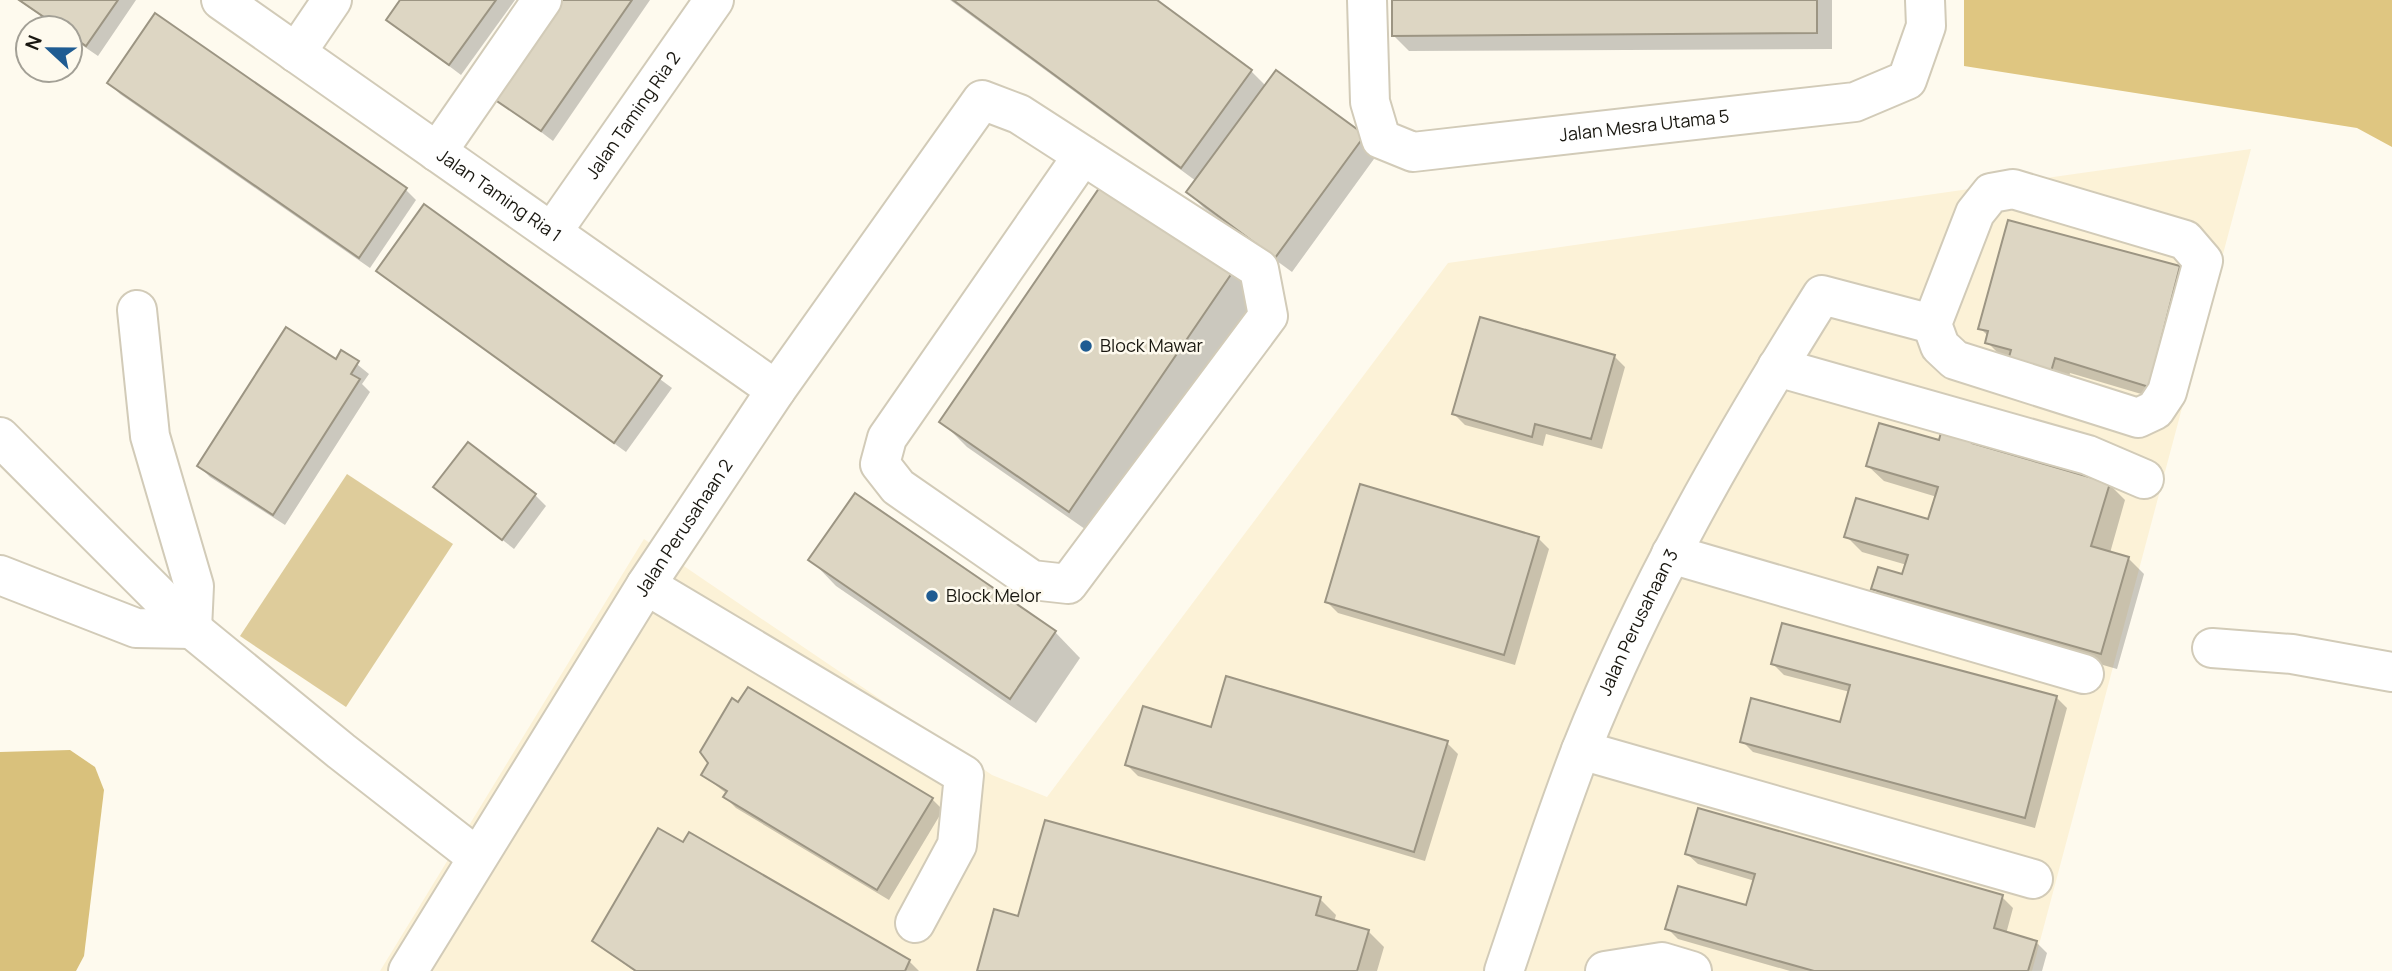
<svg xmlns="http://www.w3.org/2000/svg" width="2392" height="971" font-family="Manrope,sans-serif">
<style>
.built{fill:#fcf2d7}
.green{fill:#decc9b}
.forest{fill:#dfc681}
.water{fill:#d9c17c}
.shadow{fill:#0003}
.building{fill:#ddd6c3;stroke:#9c9583;stroke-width:2}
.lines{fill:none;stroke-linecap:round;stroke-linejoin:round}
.minor-casing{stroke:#d2cbb8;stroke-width:42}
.minor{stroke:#fff;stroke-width:38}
.poi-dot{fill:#1f5c92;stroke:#fefaee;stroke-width:2.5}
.labels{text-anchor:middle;stroke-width:5;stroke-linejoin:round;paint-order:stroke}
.street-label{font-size:18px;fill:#1a1811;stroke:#fefaee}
.poi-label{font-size:18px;fill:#1a1811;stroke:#fefaee;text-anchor:start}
</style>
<rect width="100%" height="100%" fill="#fefaee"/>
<path class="built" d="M2251,149L2032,971H380L644,539L992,775L1047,797L1448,263Z"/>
<path class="green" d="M347,474L453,544L346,707L240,636Z"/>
<path class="forest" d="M1964,0H2392V147L2357,128L1964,66Z"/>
<path class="water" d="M70,750L95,767L104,790L84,956L76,971H0V752Z"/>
<g class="shadow">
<path d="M18,0H136L98,56L70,37V28H58Z"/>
<path d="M402,0H515L461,75L388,20Z"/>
<path d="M552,0H650L553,141L488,92Z"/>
<path d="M950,0H1154L1251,71L1266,86L1276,72L1379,152L1292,272L1204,208L1188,192L1196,181Z"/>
<path d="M1393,0H1832V49L1409,51L1393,35Z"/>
<path d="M109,83L406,190L416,200L370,268L120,94Z"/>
<path d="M425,206L672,388L626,452L378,271Z"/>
<path d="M2179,268L2195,284L2165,401L2070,373L2066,390L2003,358L1987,342L1988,336L1980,328Z"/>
<path d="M1233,272L1258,297L1095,536L967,447L941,421Z"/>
<path d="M342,352L369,374L362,384L370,392L285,525L210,477L199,466L336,361Z"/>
<path d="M1614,356L1625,367L1602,449L1546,434L1543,446L1465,425L1454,414Z"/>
<path d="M1974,432L1990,450L2109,484L2125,500L2110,553L2128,558L2144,574L2117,669L1889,604L1873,588L1904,576L1907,565L1862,552L1846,536L1930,521L1937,497L1884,481L1868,466Z"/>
<path d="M435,487L535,495L546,506L514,549Z"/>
<path d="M1538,538L1549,549L1515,665L1338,613L1327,602Z"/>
<path d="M811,560L1055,632L1080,658L1036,723L836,586Z"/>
<path d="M1773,664L2056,697L2067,708L2035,828L1753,752L1742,741L1842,725L1850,692L1784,675Z"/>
<path d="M1212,729L1447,743L1458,754L1425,861L1138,776L1127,765Z"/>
<path d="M710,763L932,799L943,810L889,900L736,808L725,797L727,794L703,775Z"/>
<path d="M1687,854L2002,897L2013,908L2006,934L2036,942L2047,953L2042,971H1790L1678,939L1667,928L1747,908L1755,881L1698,864Z"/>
<path d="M1320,899L1336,915L1334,922L1368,931L1384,947L1377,971H979L1019,918Z"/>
<path d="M594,941L909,961L919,971H634Z"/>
</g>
<g class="building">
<path d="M19,0H118L86,46L70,35V28H60Z"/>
<path d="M400,0H496L449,65L386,20Z"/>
<path d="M550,0H632L541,131L485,93Z"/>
<path d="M953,0H1157L1252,70L1181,168Z"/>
<path d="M1392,0H1817V33L1392,36Z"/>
<path d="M155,13L407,188L359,258L107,83Z"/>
<path d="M1276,70L1365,135L1275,258L1186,192Z"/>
<path d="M1104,181L1234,270L1069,512L939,422Z"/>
<path d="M424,204L662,376L614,443L376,271Z"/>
<path d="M2008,220L2180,266L2149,387L2055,358L2050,375L2007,364L2011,350L1985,343L1988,331L1978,329Z"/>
<path d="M1480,317L1615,355L1591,439L1535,424L1532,437L1452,414Z"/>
<path d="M286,327L336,359L341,350L359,361L351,374L360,379L273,515L197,466Z"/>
<path d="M1944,421L1975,430L1972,443L2110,483L2091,546L2129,557L2101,654L1871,589L1878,567L1902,574L1908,555L1844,537L1856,498L1928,519L1938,487L1866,466L1879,423L1939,440Z"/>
<path d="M468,442L536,494L502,540L433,487Z"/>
<path d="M1360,484L1539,537L1504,655L1325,602Z"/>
<path d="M855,493L1056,631L1010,699L808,560Z"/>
<path d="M1782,623L2057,696L2025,818L1740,742L1751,698L1840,722L1850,685L1771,664Z"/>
<path d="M1226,676L1448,741L1414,852L1125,765L1143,706L1211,727Z"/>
<path d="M748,687L933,798L877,890L723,797L727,791L701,775L708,763L700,752L732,698L738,702Z"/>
<path d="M1698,808L2003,895L1994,928L2037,941L2028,971H1814L1665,929L1678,886L1746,905L1755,874L1685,854Z"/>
<path d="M1045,820L1321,897L1316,915L1369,930L1357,971H977L994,909L1018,916Z"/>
<path d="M658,828L683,842L689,832L910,960L905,971H636L592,941Z"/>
</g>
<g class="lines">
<g class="minor-casing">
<g id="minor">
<path id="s1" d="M221,0L776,390"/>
<path id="s2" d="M1367,0L1370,102L1381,139L1413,152L1855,102L1907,80L1926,26L1925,0"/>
<path d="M296,53L332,0"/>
<path d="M437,152L542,0"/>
<path d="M2013,189L2185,240L2203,261L2167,392L2155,410L2138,418L1955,360L1940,346L1932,324L1975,213L1991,193Z"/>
<path id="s3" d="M552,232L714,0"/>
<path d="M1777,367L2088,455L2144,479"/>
<path d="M0,437L192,629L341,751L477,857"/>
<path d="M1671,554L2084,674"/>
<path d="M0,575L136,628L192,629L194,586L150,436L137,310"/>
<path d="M646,585L964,775L957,845L915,923"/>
<path d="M2212,648L2292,654L2392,672"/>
<path d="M1581,750L2033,879"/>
<path id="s4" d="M408,971L646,585L776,390L982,100L1019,114L1259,269L1268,316L1068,584L1032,580L898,487L880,464L887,438L1083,155"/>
<path id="s5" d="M1504,971C1529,897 1553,823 1581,750C1644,591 1731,440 1822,295L1932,324"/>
<path d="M1605,971L1662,962L1692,971"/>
</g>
</g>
<use href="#minor" class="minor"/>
</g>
<g class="poi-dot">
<circle cx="1086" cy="346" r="7"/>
<circle cx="932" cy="596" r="7"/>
</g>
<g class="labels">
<g class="street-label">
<text dy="6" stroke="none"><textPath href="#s3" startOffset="142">Jalan Taming Ria 2</textPath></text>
<text dy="6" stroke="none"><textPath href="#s2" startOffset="408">Jalan Mesra Utama 5</textPath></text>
<text dy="6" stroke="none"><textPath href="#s1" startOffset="340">Jalan Taming Ria 1</textPath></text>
<text dy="6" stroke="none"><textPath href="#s4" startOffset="522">Jalan Perusahaan 2</textPath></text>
<text dy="6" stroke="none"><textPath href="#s5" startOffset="374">Jalan Perusahaan 3</textPath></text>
</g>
<g class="poi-label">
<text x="1100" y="352">Block Mawar</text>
<text x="946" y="602">Block Melor</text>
</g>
</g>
<g transform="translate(49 49) rotate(292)"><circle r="33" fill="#fefaee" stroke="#a3a096" stroke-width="2"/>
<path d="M0-5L12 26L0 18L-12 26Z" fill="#1f5c92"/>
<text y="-10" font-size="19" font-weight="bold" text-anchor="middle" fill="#1a1811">N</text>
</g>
</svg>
